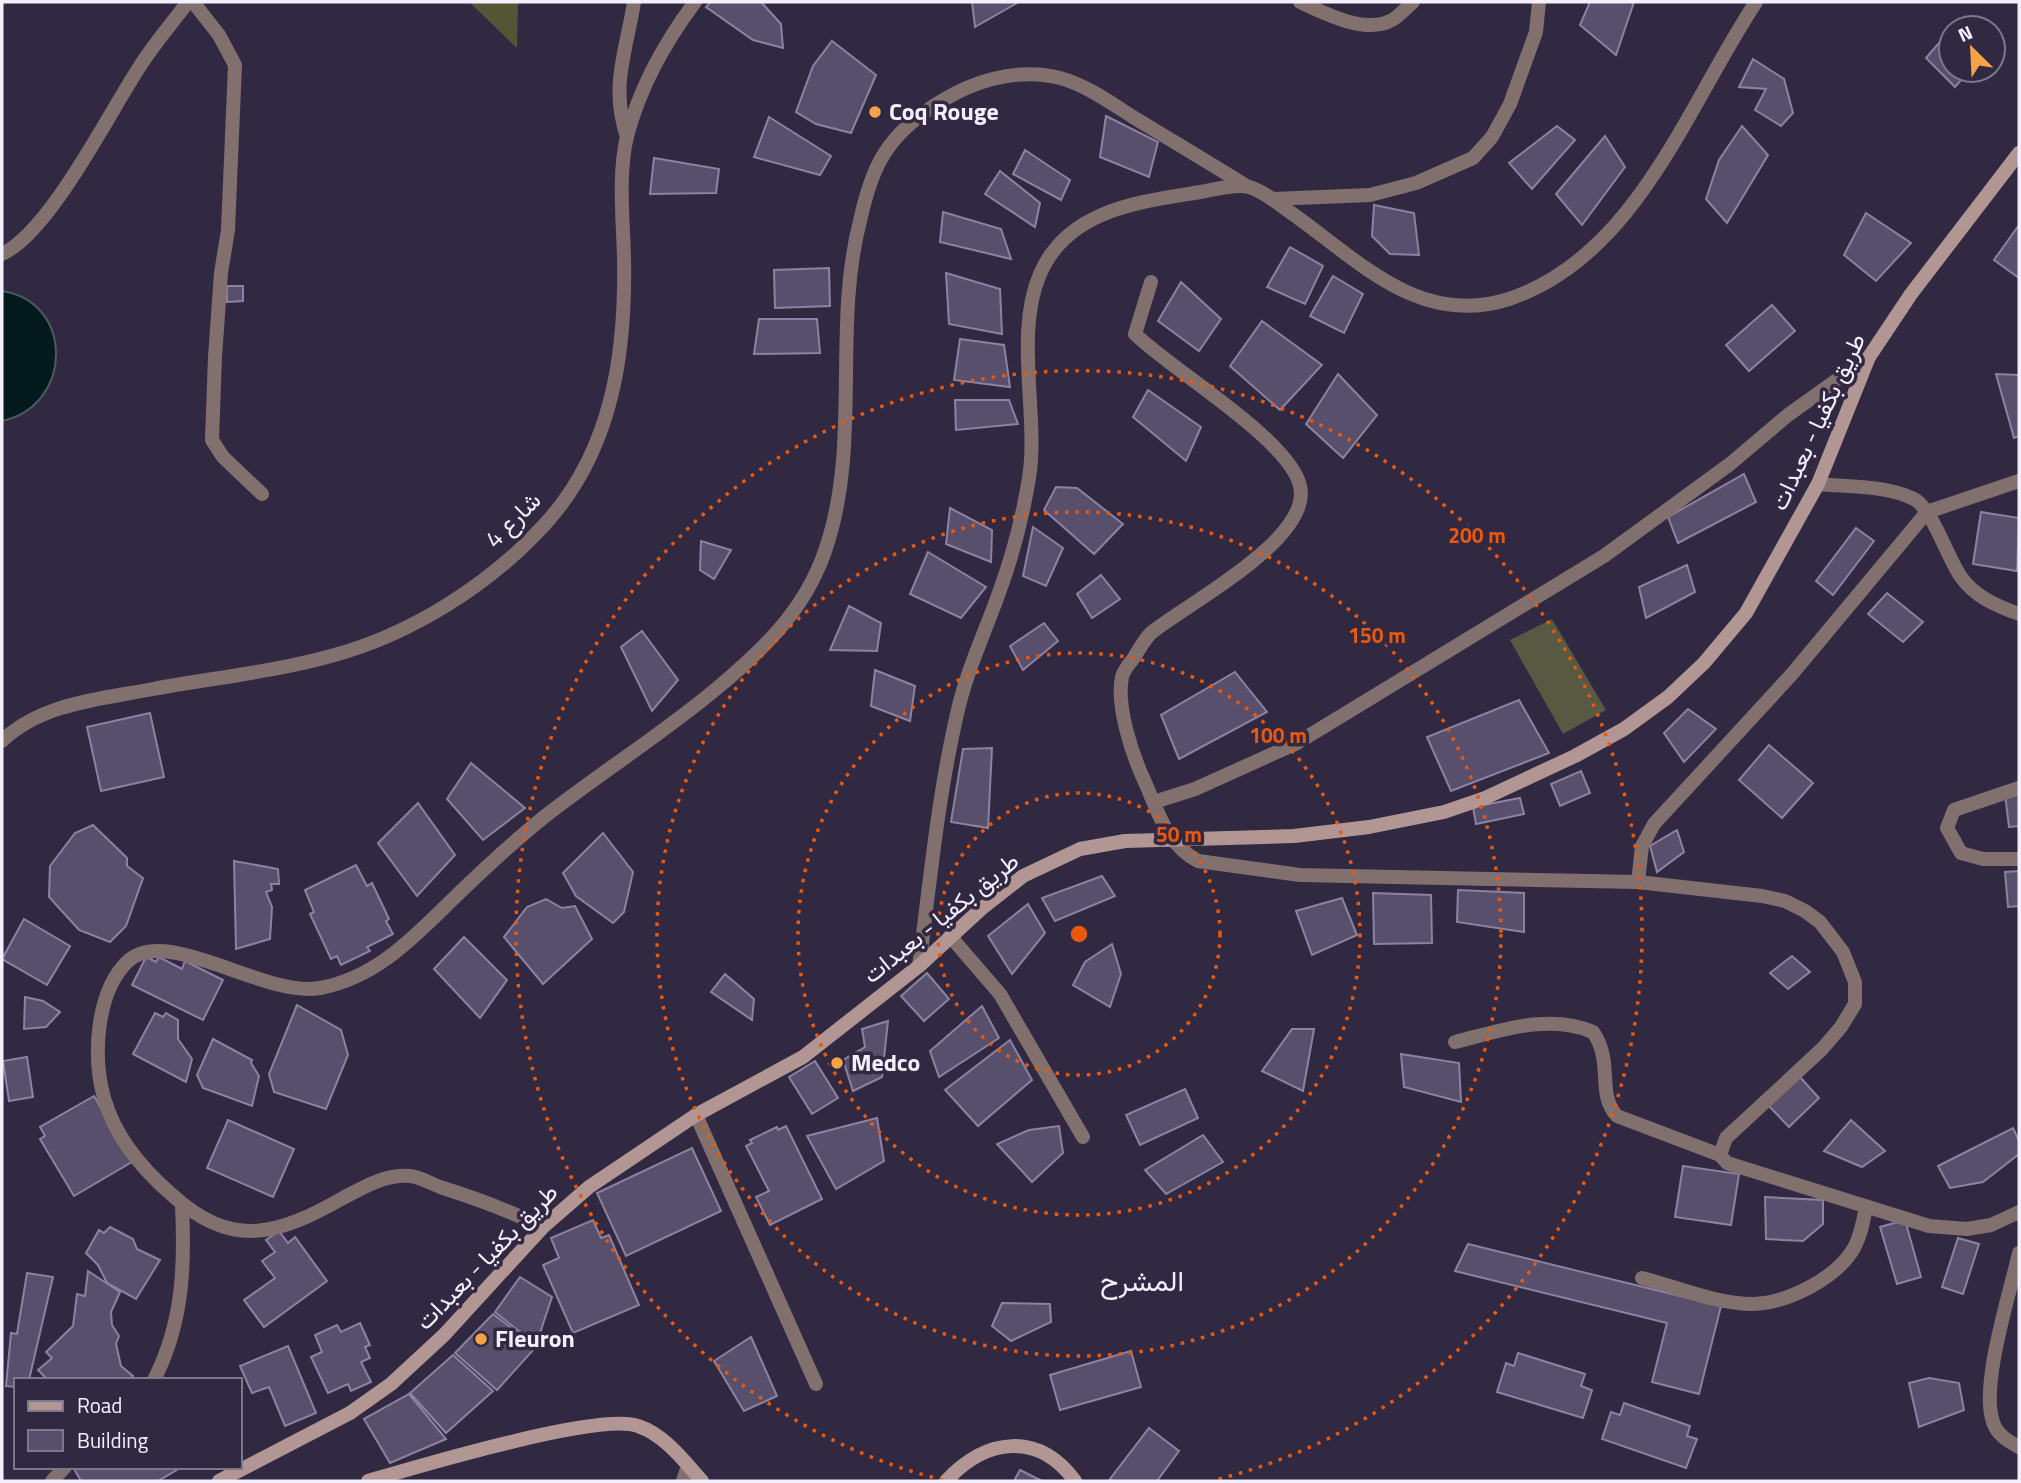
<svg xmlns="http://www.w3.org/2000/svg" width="2021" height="1483" font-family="'Titillium Web',Vazirmatn,sans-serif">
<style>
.green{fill:#575942}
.forest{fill:#535635}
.water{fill:#041a1d;stroke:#4c5a60;stroke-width:2}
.building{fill:#584f6c;stroke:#8c82a1;stroke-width:2}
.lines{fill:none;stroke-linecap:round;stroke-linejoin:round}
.street{stroke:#82706f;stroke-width:14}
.secondary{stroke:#b29693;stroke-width:14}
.ring{fill:none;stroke:#e8590c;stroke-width:3.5;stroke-dasharray:3.5 7}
.poi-dot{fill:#f5a346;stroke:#312842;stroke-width:2.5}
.labels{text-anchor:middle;stroke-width:7;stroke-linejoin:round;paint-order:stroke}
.poi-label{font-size:24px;font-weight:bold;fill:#f3effd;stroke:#312842;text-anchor:start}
.street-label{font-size:24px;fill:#f3effd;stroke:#312842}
.quarter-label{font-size:28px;fill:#f3effd;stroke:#312842}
.centre{fill:#e8590c;stroke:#312842;stroke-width:3.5}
.ring-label{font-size:21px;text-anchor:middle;font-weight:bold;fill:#e8590c;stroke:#312842;stroke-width:7;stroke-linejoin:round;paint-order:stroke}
</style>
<rect width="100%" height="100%" fill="#312842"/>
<path class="green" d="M1552,619L1606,710L1563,734L1510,640Z"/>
<path class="forest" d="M469,2H518L517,48Z"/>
<path class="water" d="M2,291C75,302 73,406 2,421Z"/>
<g class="building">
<path d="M711,2H761L781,24L783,48L753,40L706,7Z"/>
<path d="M972,2H1017V3L975,27Z"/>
<path d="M1590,2H1634L1616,55L1580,25Z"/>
<path d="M1951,29V70H1970L1955,87L1926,58Z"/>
<path d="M832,41L876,75L851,133L816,124L796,112L813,66Z"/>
<path d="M1753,59L1784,79L1793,113L1781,126L1755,110L1766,89L1739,87Z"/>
<path d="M1106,116L1158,142L1149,177L1100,157Z"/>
<path d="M769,117L831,156L820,175L754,157Z"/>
<path d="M1557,126L1575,140L1532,189L1509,163Z"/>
<path d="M1742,126L1768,155L1727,223L1706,199L1719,160Z"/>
<path d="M1605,136L1625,167L1582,225L1556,194Z"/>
<path d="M1025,150L1070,180L1061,200L1013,174Z"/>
<path d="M654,158L719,169L716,193L650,194Z"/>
<path d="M1000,171L1040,203L1035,227L985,194Z"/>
<path d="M1374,205L1414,213L1419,255L1390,254L1372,236Z"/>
<path d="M943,212L1001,229L1011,259L940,242Z"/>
<path d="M1866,213L1911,243L1876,281L1844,255Z"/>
<path d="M2019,225V278L1994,260Z"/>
<path d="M1290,247L1323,266L1305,304L1267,287Z"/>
<path d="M829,268L830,306L775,308L774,270Z"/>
<path d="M946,273L1000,289L1002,334L949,324Z"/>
<path d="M1333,276L1363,294L1344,333L1310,316Z"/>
<path d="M1181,282L1221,319L1199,351L1158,321Z"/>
<path d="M227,286H243V301L227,302Z"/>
<path d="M1772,305L1795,331L1749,371L1726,345Z"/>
<path d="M759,319H817L820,353L754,354Z"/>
<path d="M1262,321L1322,365L1280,410L1230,366Z"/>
<path d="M960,339L1004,345L1010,387L954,380Z"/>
<path d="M1338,374L1377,415L1343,458L1306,424Z"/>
<path d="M1996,374L2019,375V436L2014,438Z"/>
<path d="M1148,390L1201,427L1186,461L1133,417Z"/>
<path d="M955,400H1009L1018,424L956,430Z"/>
<path d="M1744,474L1756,502L1678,543L1668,517Z"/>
<path d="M1056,487L1077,488L1123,524L1094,554L1044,510Z"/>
<path d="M950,508L992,530L991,562L946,544Z"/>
<path d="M1981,512L2019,518L2017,571L1973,564Z"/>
<path d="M1033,527L1063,548L1046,586L1023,576Z"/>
<path d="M1856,528L1874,541L1833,595L1816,581Z"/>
<path d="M701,541L731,550L714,579L700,570Z"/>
<path d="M928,552L986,587L961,618L910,594Z"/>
<path d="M1687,565L1695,592L1646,618L1639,587Z"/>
<path d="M1101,575L1120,599L1092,618L1077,594Z"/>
<path d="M1887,593L1923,622L1903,642L1868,614Z"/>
<path d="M849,606L881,623L877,651L830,650Z"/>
<path d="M1044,623L1058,641L1023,670L1010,646Z"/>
<path d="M642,631L678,680L652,711L621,647Z"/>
<path d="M875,670L915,686L910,721L871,706Z"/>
<path d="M1235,672L1267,712L1179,759L1161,715Z"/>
<path d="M1519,700L1549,753L1451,791L1427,737Z"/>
<path d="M1688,709L1716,729L1684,762L1664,733Z"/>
<path d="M150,713L164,777L101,791L87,727Z"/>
<path d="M1769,745L1813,783L1782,818L1739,780Z"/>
<path d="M992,748L988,828L951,822L963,749Z"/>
<path d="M471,763L525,808L483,840L447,799Z"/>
<path d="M1581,771L1590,793L1560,806L1551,784Z"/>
<path d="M2019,793V826L2009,827L2005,794Z"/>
<path d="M1520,798L1524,814L1476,824L1473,807Z"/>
<path d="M418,803L455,855L417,896L378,843Z"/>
<path d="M93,825L127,858V866L143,878L126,926L110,942L79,930L49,897L50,866L75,833Z"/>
<path d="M1677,830L1684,852L1657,872L1650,846Z"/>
<path d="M603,833L633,872L624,912L613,923L576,896L563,873Z"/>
<path d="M234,861L278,869L279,884H271L272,890L266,892L272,907L270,939L236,949Z"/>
<path d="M356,865L367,886L372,883L389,919L386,921L393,934L367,947L370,951L341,965L337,956L331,959L310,914L314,912L305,890Z"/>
<path d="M2019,871V906L2008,907L2005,872Z"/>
<path d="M1102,876L1115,896L1055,921L1042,898Z"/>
<path d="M1458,890L1524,893V932L1457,922Z"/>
<path d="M1373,893L1431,895L1432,943L1374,944Z"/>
<path d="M1342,898L1357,935L1312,955L1296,911Z"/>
<path d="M546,899L562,908L575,906L592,939L543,984L504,937L527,907Z"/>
<path d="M1028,904L1045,933L1012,974L988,936Z"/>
<path d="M24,919L70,946L47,985L2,959Z"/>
<path d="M464,937L507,980L480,1018L434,969Z"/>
<path d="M1112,944L1121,974L1110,1007L1073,985L1085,962Z"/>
<path d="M1792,956L1810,972L1788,989L1770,973Z"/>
<path d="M146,957L156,962L159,957L182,969L185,961L223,980L203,1020L132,985Z"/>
<path d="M927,973L949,999L924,1021L901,996Z"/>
<path d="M725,974L754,999L752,1020L711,992Z"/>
<path d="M25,997L43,1001L60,1012L46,1027L24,1029Z"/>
<path d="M297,1005L341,1030L348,1055L326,1109L274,1092L269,1074Z"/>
<path d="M982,1006L999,1038L939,1077L930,1051Z"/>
<path d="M155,1013L163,1017L166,1013L178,1020V1039L192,1059L186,1082L133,1054Z"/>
<path d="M888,1021L882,1077L853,1091L843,1060L865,1047L862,1029Z"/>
<path d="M1292,1029H1314L1303,1091L1262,1071Z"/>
<path d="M213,1039L252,1060L251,1063L259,1076L252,1106L203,1088L197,1075Z"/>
<path d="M1010,1040L1032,1080L978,1126L945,1090Z"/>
<path d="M1401,1054L1459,1063L1461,1102L1404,1087Z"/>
<path d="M27,1057L33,1097L9,1101L3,1061Z"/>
<path d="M815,1061L838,1098L812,1114L789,1077Z"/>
<path d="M1799,1076L1819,1098L1789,1127L1768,1105Z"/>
<path d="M1185,1089L1198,1118L1140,1145L1126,1115Z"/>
<path d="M94,1096L132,1162L74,1196L40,1139L45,1136L40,1127Z"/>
<path d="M877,1118L884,1161L836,1189L807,1136Z"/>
<path d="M228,1120L294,1149L273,1197L207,1168Z"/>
<path d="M1851,1120L1885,1151L1862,1167L1824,1151Z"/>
<path d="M786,1126L822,1199L770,1225L756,1197L769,1191L746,1146L752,1143L750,1140L777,1127L778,1130Z"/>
<path d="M1059,1126L1063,1153L1032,1182L997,1144L1029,1130Z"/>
<path d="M2013,1128L2019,1141V1154L1983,1182L1950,1188L1938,1166Z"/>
<path d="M1203,1135L1223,1162L1166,1194L1145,1170Z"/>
<path d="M692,1148L721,1211L626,1256L597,1193Z"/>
<path d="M1683,1166L1739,1174L1731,1225L1675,1217Z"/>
<path d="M1765,1197L1823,1200V1224L1803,1241L1766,1239Z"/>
<path d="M593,1220L601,1238L609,1235L639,1305L573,1333L543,1265L559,1258L551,1238Z"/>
<path d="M1905,1220L1921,1277L1897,1284L1880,1227Z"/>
<path d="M110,1227L133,1239L137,1249L160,1260L136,1299L107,1283L98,1265L86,1253L99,1230L104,1233Z"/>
<path d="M279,1231L288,1243L295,1237L327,1281L264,1327L244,1300L275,1278L262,1261L275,1252L266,1240Z"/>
<path d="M1958,1238L1979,1244L1963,1294L1942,1287Z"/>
<path d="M1468,1244L1721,1306L1699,1394L1652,1382L1667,1323L1455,1271Z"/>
<path d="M88,1271L120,1292L111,1312L112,1325L119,1336L116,1344L121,1366L133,1376L130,1380H48L38,1370L52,1358L46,1352L73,1326L77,1294L85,1296Z"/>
<path d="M27,1273L53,1277L29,1380H16V1387L6,1386L11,1333L17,1334Z"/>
<path d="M520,1277L552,1297L536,1345L495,1312Z"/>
<path d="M1002,1303L1050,1304L1051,1322L1011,1341L992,1326Z"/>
<path d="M493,1314L536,1347L497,1390L455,1353Z"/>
<path d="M360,1323L370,1345L365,1347L370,1358L361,1362L371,1382L351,1391L348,1384L328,1393L311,1357L322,1352L315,1335L337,1325L341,1332Z"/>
<path d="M751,1337L777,1396L744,1411L714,1361Z"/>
<path d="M288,1346L316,1413L285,1426L269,1387L252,1393L240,1366Z"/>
<path d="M1131,1351L1141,1387L1060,1410L1050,1375Z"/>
<path d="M1518,1353L1585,1374L1581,1386L1592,1390L1583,1418L1497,1392L1506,1363L1514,1366Z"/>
<path d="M453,1355L493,1391L446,1433L410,1393Z"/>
<path d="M1929,1378L1959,1383L1964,1410L1919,1427L1909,1383Z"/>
<path d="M409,1394L446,1439L390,1463L364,1419Z"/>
<path d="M1624,1403L1690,1426L1687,1436L1697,1439L1686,1468L1602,1439L1611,1412L1620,1415Z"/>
<path d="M1149,1428L1179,1451L1157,1481H1113L1110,1479Z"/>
<path d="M73,1467L97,1469L182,1467L158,1481H81Z"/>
<path d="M1020,1470L1042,1481H1014Z"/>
</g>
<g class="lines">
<g class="street">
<path d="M193,2L219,35L235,65L228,230L221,273L215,357L212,440L223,457L262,494"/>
<path d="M1300,2C1324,13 1366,35 1392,20C1399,16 1406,8 1413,2"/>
<path d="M627,137C610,86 626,53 634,2"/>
<path d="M1272,199L1370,195L1416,183L1473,158L1492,137L1510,104L1536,32L1539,2"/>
<path d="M2,254C50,232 109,113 140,66C154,44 172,23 188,2"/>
<path d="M1151,282L1135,334C1174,372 1290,440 1300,486C1313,539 1185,605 1151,633C1144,640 1138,651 1133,659C1129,664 1123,671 1122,677C1116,706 1132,754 1144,780C1158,811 1166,844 1198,861L1300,875L1638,882L1762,896L1785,901L1805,911L1820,922L1843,952L1855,982V1004L1841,1027L1822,1049L1726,1138L1720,1155L1727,1163L1929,1226L1967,1229L1991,1225L2019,1212"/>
<path d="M1818,484C1848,487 1886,485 1914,499C1932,508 1948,559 1961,577C1975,597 1997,606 2019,614"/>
<path d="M2,741C41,703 102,699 153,689C212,678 273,672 331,656C410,635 490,585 546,523C612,450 626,354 624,258C623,218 618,175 627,136C640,87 665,42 695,2"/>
<path d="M2019,788L1954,810L1947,828L1961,853L1983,859H2019"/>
<path d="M1154,802L1195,789L1297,743L1604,556L1730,464L1788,415L1869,357"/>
<path d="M1638,882L1642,846L1654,824L1792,674L1927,512L2019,481"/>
<path d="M950,936L1000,994L1083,1137"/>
<path d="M919,966C930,882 938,796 957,714C966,672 986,630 1000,590C1013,554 1023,515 1029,478C1039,416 1014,334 1040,274C1068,209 1140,202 1200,192C1214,190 1236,183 1249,187C1266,192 1282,207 1297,217C1362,264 1422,327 1509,299C1637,256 1688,104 1756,2"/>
<path d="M1455,1042C1499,1031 1549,1013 1593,1032C1614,1062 1596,1094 1617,1116L1720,1155"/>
<path d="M696,1115L816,1384"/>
<path d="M543,1227C510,1211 478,1199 443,1188C433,1185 421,1177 410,1176C385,1174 364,1187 343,1198C278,1235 232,1250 171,1194C141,1168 115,1137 104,1098C93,1059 95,994 127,962C166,924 264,998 320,988C377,978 416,935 455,897C484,869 513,842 544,817C600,773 661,735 716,689C763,650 805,610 825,551C862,445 832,329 860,221C865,198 872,173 884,154C901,127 929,107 956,93C987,77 1025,69 1060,78C1086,85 1111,103 1133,117C1171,140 1208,162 1245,185"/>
<path d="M2019,1253C2010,1293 1980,1385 1993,1422C1997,1435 2008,1441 2019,1447"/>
<path d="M1642,1278C1677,1287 1717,1304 1753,1304C1787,1303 1836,1279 1854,1248C1861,1235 1863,1222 1866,1207"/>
<path d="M154,1380C183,1323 185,1267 182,1205"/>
<path d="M52,1481L65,1467"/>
<path d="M683,1481L688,1466"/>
</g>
<g class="secondary">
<path d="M219,1481L350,1413L391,1384L444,1335L543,1227L589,1187L696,1115L803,1057L919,966L981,909L1023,876L1080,849L1125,841L1294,836L1369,827L1444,812L1485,798L1575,756L1624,729L1668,697L1704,663L1746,613L1818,484L1869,357L1911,294L2019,153"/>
<path d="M368,1481C416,1467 599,1412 638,1426C665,1435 684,1461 702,1481"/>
<path d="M946,1481C986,1438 1038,1431 1075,1481"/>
</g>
</g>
<g class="ring">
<circle cx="1079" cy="934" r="141"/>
<circle cx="1079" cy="934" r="281"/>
<circle cx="1079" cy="934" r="422"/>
<path d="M943 1480A563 563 0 1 1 1215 1480"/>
</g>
<g class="poi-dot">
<circle cx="875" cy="112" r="7"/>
<circle cx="837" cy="1063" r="7"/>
<circle cx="481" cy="1339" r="7"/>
</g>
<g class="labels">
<g class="poi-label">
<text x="889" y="120">Coq Rouge</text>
<text x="851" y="1071">Medco</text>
<text x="495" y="1347">Fleuron</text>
</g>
<g class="street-label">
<text transform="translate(1818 422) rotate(-65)" y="8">طريق بكفيا - بعبدات</text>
<text transform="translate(513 520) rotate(-45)" y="8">شارع 4</text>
<text transform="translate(941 918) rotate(-39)" y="8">طريق بكفيا - بعبدات</text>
<text transform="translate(487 1257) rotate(-46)" y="8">طريق بكفيا - بعبدات</text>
</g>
<g class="quarter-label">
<text x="1142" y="1291">المشرح</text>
</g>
</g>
<circle cx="1079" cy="934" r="10" class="centre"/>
<g class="ring-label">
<text x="1477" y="543">200 m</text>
<text x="1377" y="643">150 m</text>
<text x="1278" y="743">100 m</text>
<text x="1179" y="842">50 m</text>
</g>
<rect width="2021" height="1483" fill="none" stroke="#f3effd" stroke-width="7"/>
<rect x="14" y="1378" width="228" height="91" fill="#312842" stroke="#7f788d" stroke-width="2"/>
<rect x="28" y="1401" width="35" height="10" fill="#b29693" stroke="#7f788d" stroke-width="2"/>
<text x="77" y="1413" font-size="21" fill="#f3effd">Road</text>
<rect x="28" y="1430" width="35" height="21" fill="#584f6c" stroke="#7f788d" stroke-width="2"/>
<text x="77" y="1448" font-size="21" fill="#f3effd">Building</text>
<g transform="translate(1972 49) rotate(336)"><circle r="33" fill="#312842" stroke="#7f788d" stroke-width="2"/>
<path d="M0-5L12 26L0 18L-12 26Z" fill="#f5a346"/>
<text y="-10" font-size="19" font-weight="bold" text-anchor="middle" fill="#f3effd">N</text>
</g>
</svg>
